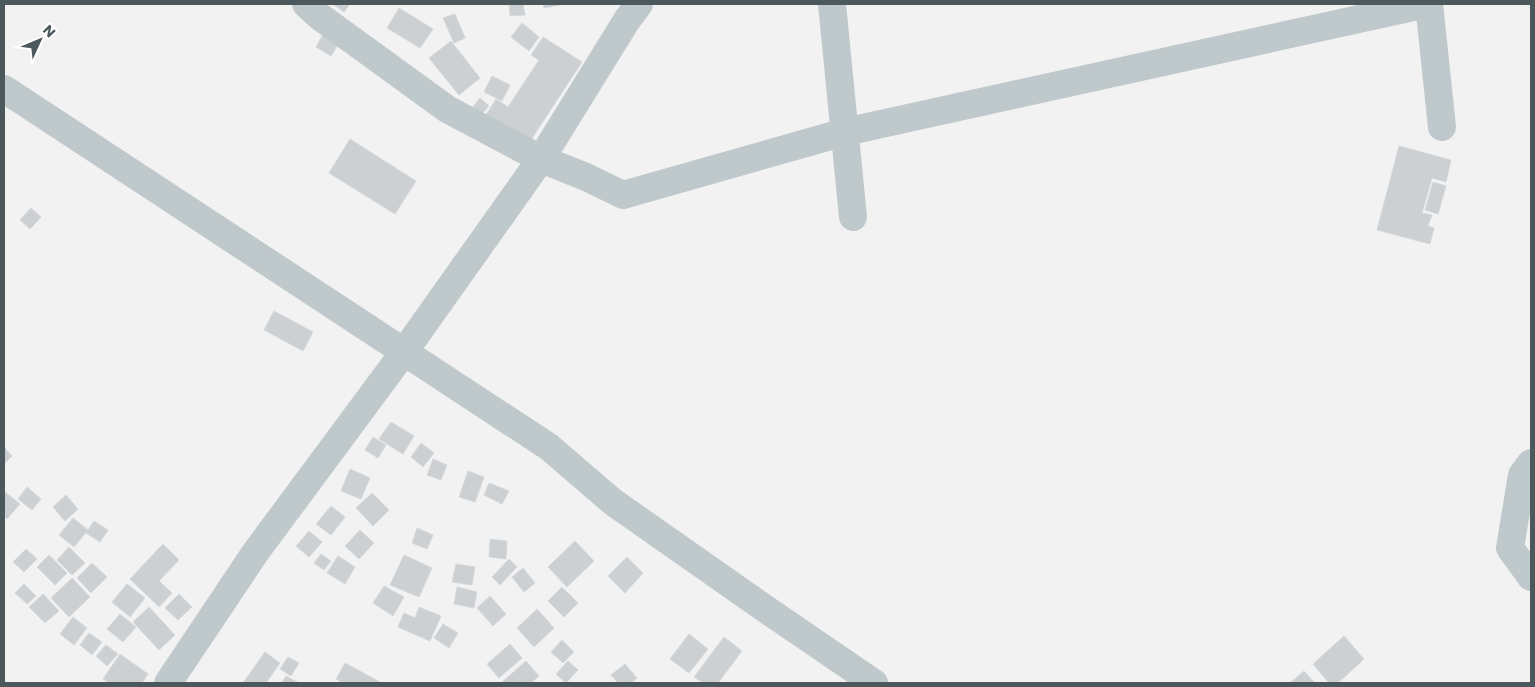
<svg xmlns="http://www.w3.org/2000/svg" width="1535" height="687" font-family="Poppins,sans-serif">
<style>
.building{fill:#ccd0d2;stroke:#d6d9dc}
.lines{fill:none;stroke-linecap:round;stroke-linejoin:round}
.minor{stroke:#bfc9cc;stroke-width:28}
</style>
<rect width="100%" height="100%" fill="#f3f2f2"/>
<g class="building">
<path d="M333,4H350L344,12Z"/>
<path d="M509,4H523L525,15L510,16Z"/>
<path d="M543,4H566L544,8Z"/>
<path d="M399,8L433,29L420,48L387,28Z"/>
<path d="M455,14L465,38L454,43L443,18Z"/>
<path d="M522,23L539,37L529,51L511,37Z"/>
<path d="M326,29L342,38L331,56L316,47Z"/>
<path d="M543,37L582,62L527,146L484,118L496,99L508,107L539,60L531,55Z"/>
<path d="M451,41L480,78L459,95L429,58Z"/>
<path d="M492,76L510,85L502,101L484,92Z"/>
<path d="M480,98L489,106L481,115L472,108Z"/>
<path d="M350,139L416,181L395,214L329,173Z"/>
<path d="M1399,146L1451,160L1446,182L1432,178L1422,213L1432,215L1428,226L1434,228L1430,244L1377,230Z"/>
<path d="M1433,182L1446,186L1438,214L1425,210Z"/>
<path d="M31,208L41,217L30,229L20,220Z"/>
<path d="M274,311L313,332L303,351L264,330Z"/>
<path d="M391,422L414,436L403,454L379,439Z"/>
<path d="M373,437L386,445L378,458L365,450Z"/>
<path d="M421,443L434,453L423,467L411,457Z"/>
<path d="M4,447L12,456L4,464Z"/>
<path d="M433,459L447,465L441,480L427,475Z"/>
<path d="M350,469L370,478L361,499L341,491Z"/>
<path d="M468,471L484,477L475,502L459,497Z"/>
<path d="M489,483L509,491L502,504L484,495Z"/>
<path d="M27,487L41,499L32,510L18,499Z"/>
<path d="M4,491L20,504L7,519L4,516Z"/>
<path d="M372,493L389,510L373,526L356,508Z"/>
<path d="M66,495L78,509L65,521L53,507Z"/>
<path d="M331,506L345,517L331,535L316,524Z"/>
<path d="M73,518L88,530L74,547L59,535Z"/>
<path d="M94,521L108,530L100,542L86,533Z"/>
<path d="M417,528L433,535L427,549L412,543Z"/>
<path d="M360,530L374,543L359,559L345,546Z"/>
<path d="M309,531L322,542L309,557L296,546Z"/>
<path d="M490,539L507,541L506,559L489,557Z"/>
<path d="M575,541L594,561L567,587L548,567Z"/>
<path d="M163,544L179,560L159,581L172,593L159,607L130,579Z"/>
<path d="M69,547L85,563L72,575L57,560Z"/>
<path d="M26,549L37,559L24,572L13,562Z"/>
<path d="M321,554L331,561L324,570L314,563Z"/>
<path d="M49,555L67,573L55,585L37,567Z"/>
<path d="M404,555L432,568L419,597L390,585Z"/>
<path d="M338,556L355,567L345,584L327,573Z"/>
<path d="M627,557L643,573L625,593L608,576Z"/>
<path d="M509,559L517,567L500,585L492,577Z"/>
<path d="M92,563L107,577L91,593L77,578Z"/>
<path d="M456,564L475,567L472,585L452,582Z"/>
<path d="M523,568L535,583L524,592L512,577Z"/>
<path d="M72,578L90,597L69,617L51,598Z"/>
<path d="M24,584L36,596L27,604L15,593Z"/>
<path d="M127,584L145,598L130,617L112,602Z"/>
<path d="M384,586L404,597L393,616L373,603Z"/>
<path d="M457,587L477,592L474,608L454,604Z"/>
<path d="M562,587L578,603L564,617L548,601Z"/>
<path d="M43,594L59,611L45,623L29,607Z"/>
<path d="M179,594L192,607L178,620L165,608Z"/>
<path d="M490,596L506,614L493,626L477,608Z"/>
<path d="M149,607L175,635L159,650L133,622Z"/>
<path d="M419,607L441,616L430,641L398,627L404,613L415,618Z"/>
<path d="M537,609L554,628L534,647L517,628Z"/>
<path d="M120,614L136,627L123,642L107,629Z"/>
<path d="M73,617L87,628L74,645L60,634Z"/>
<path d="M443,624L458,633L449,648L434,638Z"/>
<path d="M89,633L102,642L92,655L80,645Z"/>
<path d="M689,634L708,649L689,673L670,659Z"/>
<path d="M1344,636L1364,659L1338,683H1329L1313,664Z"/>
<path d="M724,637L742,651L718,683H703L694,677Z"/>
<path d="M562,640L574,652L563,663L551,652Z"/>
<path d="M510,644L522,658L499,678L487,664Z"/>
<path d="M106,645L118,654L107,666L96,656Z"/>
<path d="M265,652L280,663L266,683H243Z"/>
<path d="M120,654L148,674L142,683H109L103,679Z"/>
<path d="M288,657L299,663L291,676L280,669Z"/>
<path d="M526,661L539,676L531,683H501Z"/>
<path d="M568,661L578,670L566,683L556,674Z"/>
<path d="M345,663L382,683H343L336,679Z"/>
<path d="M625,664L637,678L631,683H618L611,675Z"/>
<path d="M1304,671L1315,683H1290Z"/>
<path d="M286,676L299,683H282Z"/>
</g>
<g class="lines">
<g class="minor">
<path d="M306,4L319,16L447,109L541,159L586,177L623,195L845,132L1427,4"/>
<path d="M832,4L853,217"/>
<path d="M1429,4L1442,127"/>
<path d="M4,89L549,447L613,502L767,610L874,683"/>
<path d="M1531,463L1522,475L1510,548L1531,577"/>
<path d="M168,683L255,553L404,352L541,159L627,20L639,4"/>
</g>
</g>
<rect width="1535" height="687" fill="none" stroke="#4b595d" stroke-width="10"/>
<g transform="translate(40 40) rotate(46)" stroke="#ffffff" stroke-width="4" paint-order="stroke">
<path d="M0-4L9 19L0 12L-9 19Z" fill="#4b595d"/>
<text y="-8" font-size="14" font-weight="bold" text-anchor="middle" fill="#4b595d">N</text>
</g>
</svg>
